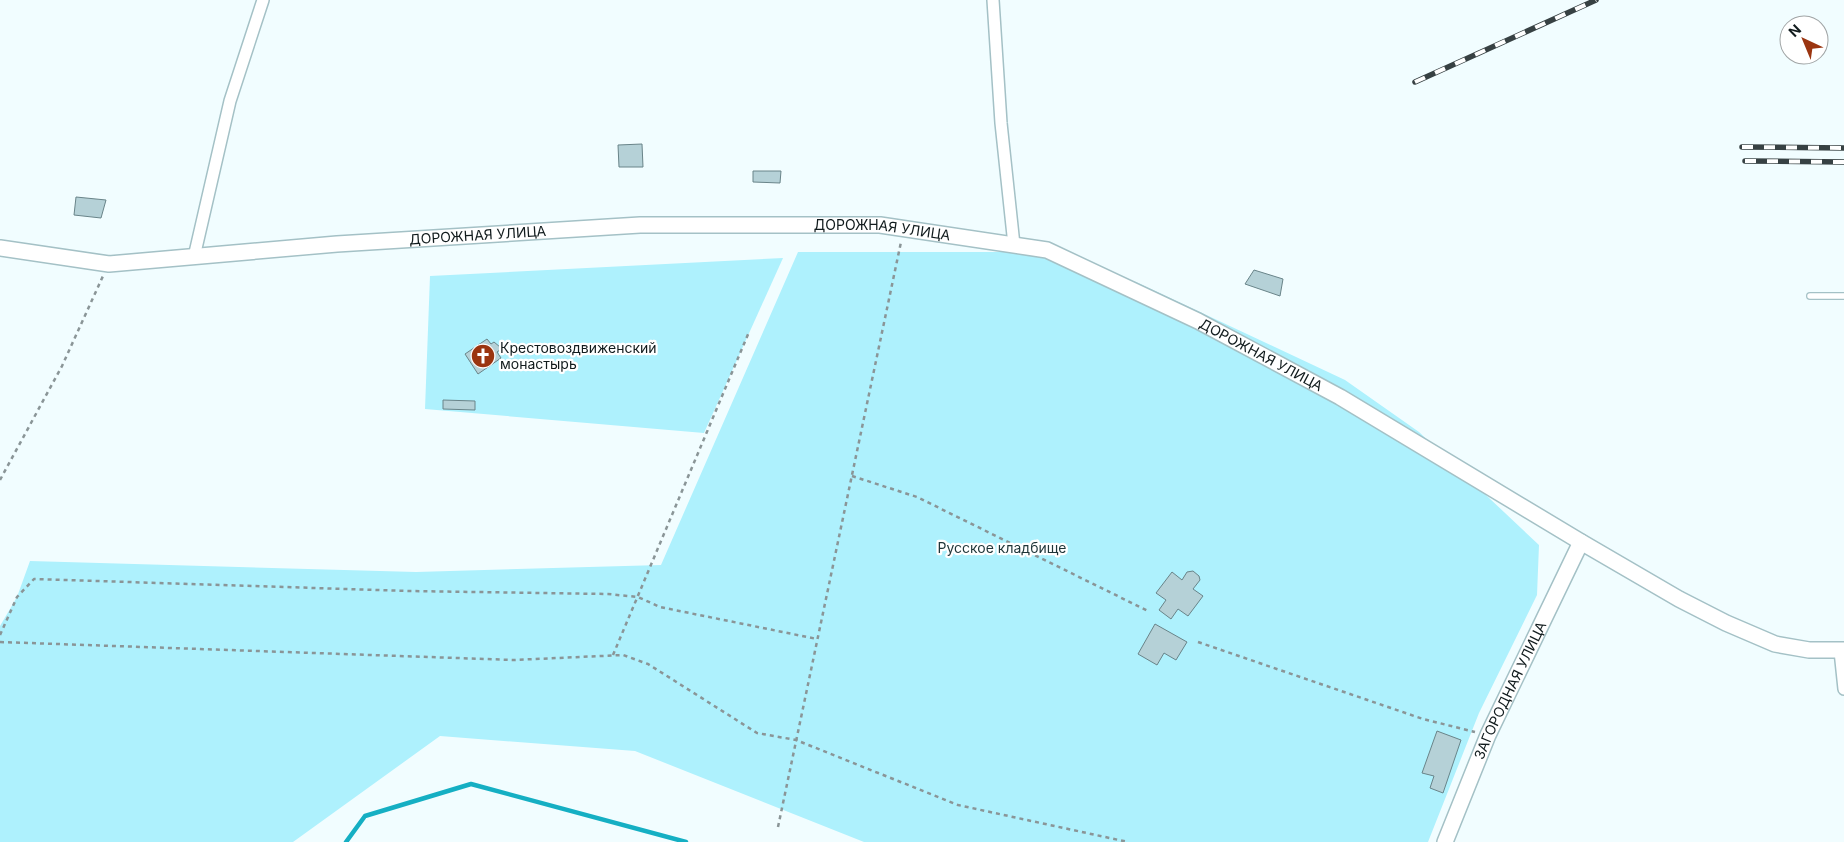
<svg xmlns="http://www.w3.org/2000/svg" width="1844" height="842" font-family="Inter,sans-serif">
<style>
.green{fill:#aef1fd}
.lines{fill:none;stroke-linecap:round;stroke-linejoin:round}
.stream{stroke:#15afc3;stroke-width:4.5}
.building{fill:#b5d1d7;stroke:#698489}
.lane-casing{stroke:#a4c1c6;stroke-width:8}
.street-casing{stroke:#a4c1c6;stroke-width:14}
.secondary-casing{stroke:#a4c1c6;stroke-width:18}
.path{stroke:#8a9597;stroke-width:2.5;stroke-dasharray:4 4;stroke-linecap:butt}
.lane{stroke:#fff;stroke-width:5.5}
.street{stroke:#fff;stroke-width:11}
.secondary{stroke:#fff;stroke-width:15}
.rail-casing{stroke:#374143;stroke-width:5.5}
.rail{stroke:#fff;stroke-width:4;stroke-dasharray:11;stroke-linecap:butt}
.labels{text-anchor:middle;stroke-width:4.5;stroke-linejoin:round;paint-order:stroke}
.street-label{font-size:14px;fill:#111b1d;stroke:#fff}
.poi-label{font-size:14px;fill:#111b1d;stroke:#fff;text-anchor:start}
.park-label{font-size:14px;fill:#1e3538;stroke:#fff}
</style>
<rect width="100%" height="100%" fill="#f1fdff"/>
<g class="green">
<path d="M798,252H1047L1136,282L1345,380L1419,432L1539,545L1537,595L1479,713L1428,842H864L635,751L440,736L293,842H0V626L17,597L30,561L416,572L661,565Z"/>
<path d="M783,258L704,433L425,409L430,276Z"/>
</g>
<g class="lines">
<path class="stream" d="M346,842L365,816L471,784L686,842"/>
</g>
<g class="building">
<path d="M642,144L643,167H619L618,145Z"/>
<path d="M753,171H781L780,183L753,182Z"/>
<path d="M76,197L106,200L101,218L74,215Z"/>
<path d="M1254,270L1283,279L1280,296L1245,284Z"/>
<path d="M487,339L491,344L494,342L500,347V350L497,352L501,358L478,374L465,354Z"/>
<path d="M443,400L475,401V410L443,409Z"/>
<path d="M1193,571L1199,576L1200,580L1193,589L1203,596L1188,616L1178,609L1171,619L1159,610L1166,600L1156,593L1172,572L1182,580L1187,572Z"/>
<path d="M1155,624L1187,642L1176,660L1164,653L1157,665L1138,654Z"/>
<path d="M1437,731L1461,740L1443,793L1430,788L1434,776L1422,773Z"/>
</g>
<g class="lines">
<g class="lane-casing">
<path id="lane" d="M1810,296H1844"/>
</g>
<g class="street-casing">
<g id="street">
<path d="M993,0L1001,123L1014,245"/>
<path d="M194,257L230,101L263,0"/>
<path d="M1840,651L1844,689"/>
</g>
</g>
<g class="secondary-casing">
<g id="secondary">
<path id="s1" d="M0,248L109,264L337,244L640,225H880L1047,250L1198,321L1340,397L1581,542L1679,599L1726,623L1775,644L1809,650H1844"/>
<path id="s2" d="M1445,842L1488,735L1581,542"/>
</g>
</g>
<g class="path">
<path d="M852,476L917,497L1148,611"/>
<path d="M0,480L62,366L103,276"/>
<path d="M0,635L17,597L34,579L409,591L608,594L638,597L660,607L817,639"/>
<path d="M0,642L514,660L623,655L648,664L757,733L796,740L958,805L1128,842"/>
<path d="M1198,642L1423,719L1475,732"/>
<path d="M613,655L749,332"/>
<path d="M778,827L901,242"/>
</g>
<use href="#lane" class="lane"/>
<use href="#street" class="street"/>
<use href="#secondary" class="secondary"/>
<g class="rail-casing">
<g id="rail">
<path d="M1415,82L1596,0"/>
<path d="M1742,147L1844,148"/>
<path d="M1745,161L1844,162"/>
</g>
</g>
<use href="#rail" class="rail"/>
</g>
<defs>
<g id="church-disc" transform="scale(1.25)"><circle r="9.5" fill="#9b3510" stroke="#fff"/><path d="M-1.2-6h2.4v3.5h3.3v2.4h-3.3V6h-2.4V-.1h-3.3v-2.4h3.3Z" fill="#fff"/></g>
</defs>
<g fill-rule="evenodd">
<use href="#church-disc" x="483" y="356"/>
</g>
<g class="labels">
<g class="street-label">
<text dy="5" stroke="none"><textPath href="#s1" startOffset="885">ДОРОЖНАЯ УЛИЦА</textPath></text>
<text dy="5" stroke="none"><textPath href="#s1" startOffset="480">ДОРОЖНАЯ УЛИЦА</textPath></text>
<text dy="5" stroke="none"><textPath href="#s1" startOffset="1290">ДОРОЖНАЯ УЛИЦА</textPath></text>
<text dy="5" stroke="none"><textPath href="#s2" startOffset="165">ЗАГОРОДНАЯ УЛИЦА</textPath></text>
</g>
<g class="poi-label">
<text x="500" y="353">Крестовоздвиженский<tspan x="500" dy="16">монастырь</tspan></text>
</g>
<g class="park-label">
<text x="1002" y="553">Русское кладбище</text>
</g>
</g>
<g transform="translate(1804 40) rotate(316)"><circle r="24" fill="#ffffff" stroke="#a0a4a5"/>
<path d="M0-4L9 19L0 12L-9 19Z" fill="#9b3510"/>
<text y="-8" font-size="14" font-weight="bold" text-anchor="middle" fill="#111b1d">N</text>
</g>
</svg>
